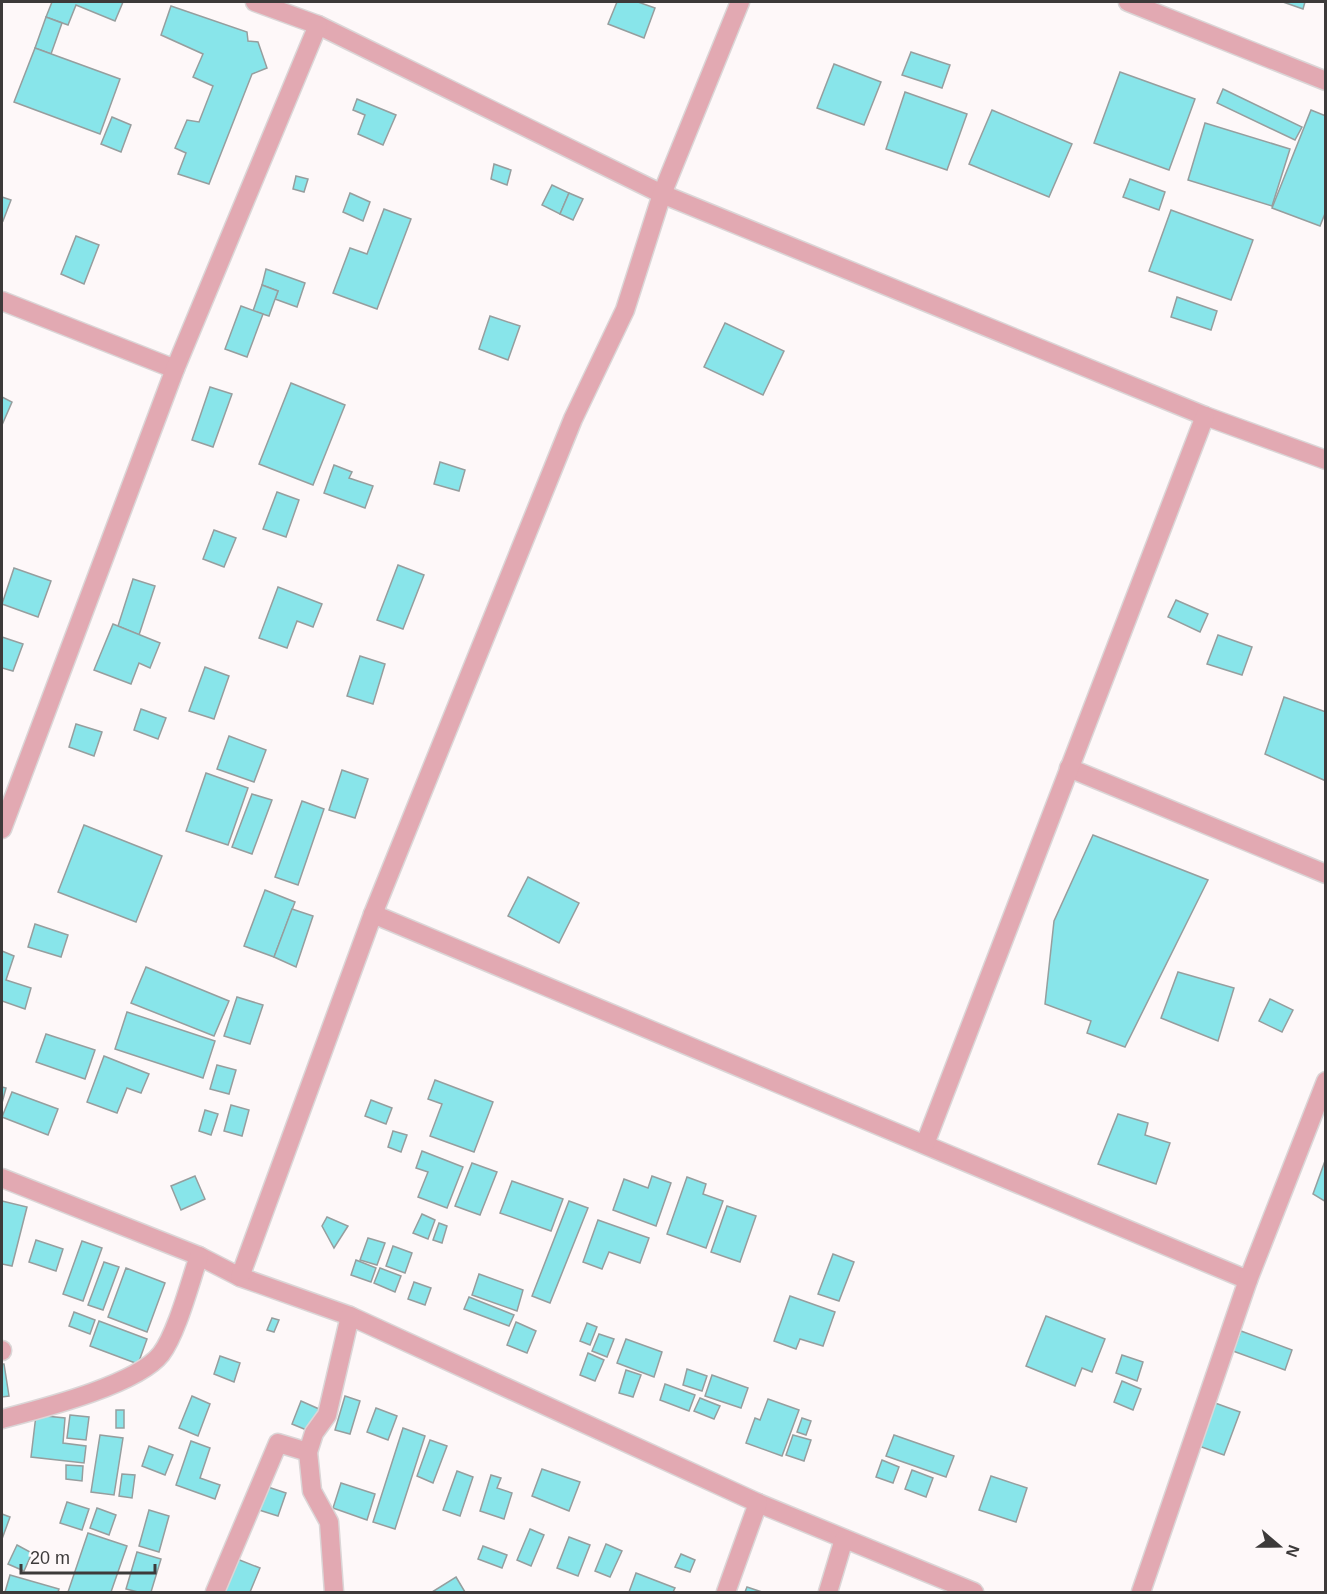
<svg xmlns="http://www.w3.org/2000/svg" width="1327" height="1594" font-family="Helvetica,sans-serif">
<style>
.building{fill:#88e5ea;stroke:#969e9e;stroke-width:1.5}
.lines{fill:none;stroke-linecap:round;stroke-linejoin:round}
.minor-casing{stroke:#dbd6d7;stroke-width:21}
.minor{stroke:#e2a9b2;stroke-width:18}
</style>
<rect width="100%" height="100%" fill="#fef8f9"/>
<g class="building">
<path d="M52,2H123L115,21L76,5L68,25L46,17Z"/>
<path d="M617,2H638L655,8L644,38L608,24Z"/>
<path d="M1283,2H1305L1303,9Z"/>
<path d="M171,6L247,32L248,41L258,42L267,68L252,74L209,184L178,174L186,153L175,148L187,120L199,122L213,86L193,77L203,54L161,35Z"/>
<path d="M46,17L62,23L51,54L35,48Z"/>
<path d="M35,48L120,79L100,134L14,102Z"/>
<path d="M911,52L950,65L942,88L902,75Z"/>
<path d="M834,64L881,82L864,125L817,108Z"/>
<path d="M1120,72L1195,99L1169,170L1094,143Z"/>
<path d="M1223,89L1302,127L1295,140L1217,103Z"/>
<path d="M905,92L967,114L947,170L886,149Z"/>
<path d="M357,99L396,115L383,145L358,134L365,115L353,110Z"/>
<path d="M992,110L1072,144L1049,197L969,164Z"/>
<path d="M1311,110L1326,116V211L1320,226L1272,208Z"/>
<path d="M112,117L131,125L121,152L101,144Z"/>
<path d="M1205,123L1290,149L1272,206L1188,180Z"/>
<path d="M494,164L511,170L507,185L491,179Z"/>
<path d="M296,176L308,179L304,192L293,189Z"/>
<path d="M1130,179L1165,192L1159,210L1123,197Z"/>
<path d="M552,185L569,193L560,214L542,205Z"/>
<path d="M350,193L370,202L363,221L343,212Z"/>
<path d="M569,193L583,199L573,220L560,214Z"/>
<path d="M2,197L11,200L3,221L2,220Z"/>
<path d="M384,209L411,219L377,309L333,293L350,248L367,254Z"/>
<path d="M1171,210L1253,240L1231,300L1149,271Z"/>
<path d="M76,236L99,245L84,284L61,274Z"/>
<path d="M266,269L305,283L297,307L275,299L278,291L262,285Z"/>
<path d="M262,285L278,291L269,316L253,311Z"/>
<path d="M1177,297L1217,311L1211,330L1171,317Z"/>
<path d="M241,306L263,314L247,357L225,349Z"/>
<path d="M490,316L520,326L508,360L479,349Z"/>
<path d="M725,323L784,351L763,395L704,367Z"/>
<path d="M291,383L345,405L313,485L259,464Z"/>
<path d="M210,387L232,394L213,447L192,440Z"/>
<path d="M2,397L12,402L2,425Z"/>
<path d="M440,462L465,470L459,491L434,484Z"/>
<path d="M334,465L352,472L349,478L373,486L365,508L324,493Z"/>
<path d="M277,492L299,500L286,537L263,529Z"/>
<path d="M214,530L236,538L224,567L203,559Z"/>
<path d="M398,565L424,575L403,629L377,620Z"/>
<path d="M14,568L51,581L38,617L2,604Z"/>
<path d="M133,579L155,586L139,635L118,626Z"/>
<path d="M278,587L322,604L313,627L297,621L287,648L259,638Z"/>
<path d="M1176,600L1208,614L1200,632L1168,617Z"/>
<path d="M113,624L160,643L150,668L139,663L131,684L94,670Z"/>
<path d="M1218,635L1252,647L1242,675L1207,664Z"/>
<path d="M2,637L23,644L13,671L2,668Z"/>
<path d="M360,656L385,664L373,704L347,696Z"/>
<path d="M205,667L229,676L214,719L189,711Z"/>
<path d="M1284,697L1326,712V781L1265,754Z"/>
<path d="M141,709L166,718L158,739L134,730Z"/>
<path d="M76,724L102,732L94,756L69,747Z"/>
<path d="M229,736L266,750L254,782L217,769Z"/>
<path d="M342,770L368,779L355,818L329,810Z"/>
<path d="M206,773L248,788L228,845L186,831Z"/>
<path d="M252,794L272,800L252,854L232,847Z"/>
<path d="M302,801L324,809L298,885L275,877Z"/>
<path d="M84,825L162,856L136,922L58,892Z"/>
<path d="M1093,835L1208,880L1125,1047L1087,1033L1091,1021L1045,1004L1054,921Z"/>
<path d="M528,877L579,903L559,943L508,916Z"/>
<path d="M265,890L295,902L274,957L244,946Z"/>
<path d="M292,909L313,916L296,967L274,957Z"/>
<path d="M35,924L68,935L61,957L28,947Z"/>
<path d="M2,951L14,956L6,980L31,988L25,1009L2,1001Z"/>
<path d="M146,967L229,1001L214,1036L131,1003Z"/>
<path d="M1178,972L1234,988L1218,1041L1161,1018Z"/>
<path d="M237,997L263,1005L250,1044L224,1036Z"/>
<path d="M1270,999L1293,1010L1282,1032L1259,1021Z"/>
<path d="M127,1012L215,1041L203,1078L115,1049Z"/>
<path d="M46,1034L95,1050L85,1079L36,1062Z"/>
<path d="M104,1056L149,1074L141,1093L127,1088L117,1113L87,1102Z"/>
<path d="M217,1065L236,1070L229,1094L210,1089Z"/>
<path d="M435,1080L493,1102L474,1152L430,1136L442,1104L428,1099Z"/>
<path d="M2,1087L6,1088L2,1103Z"/>
<path d="M12,1092L58,1109L48,1135L2,1117Z"/>
<path d="M371,1100L392,1108L386,1124L365,1116Z"/>
<path d="M231,1105L249,1110L242,1136L224,1131Z"/>
<path d="M205,1110L218,1114L211,1135L199,1131Z"/>
<path d="M1118,1114L1148,1123L1145,1135L1170,1143L1156,1184L1098,1164Z"/>
<path d="M393,1131L407,1135L401,1152L388,1147Z"/>
<path d="M422,1151L463,1167L447,1208L418,1197L428,1172L416,1168Z"/>
<path d="M1326,1158V1202L1313,1194Z"/>
<path d="M472,1163L497,1172L480,1215L455,1206Z"/>
<path d="M195,1176L205,1199L181,1210L171,1186Z"/>
<path d="M652,1176L671,1183L656,1226L613,1210L624,1179L648,1188Z"/>
<path d="M687,1177L706,1184L703,1194L723,1201L706,1248L667,1234Z"/>
<path d="M512,1181L563,1199L551,1231L500,1213Z"/>
<path d="M2,1201L27,1207L12,1266L2,1264Z"/>
<path d="M569,1201L588,1208L550,1303L532,1296Z"/>
<path d="M727,1206L756,1216L740,1262L711,1252Z"/>
<path d="M422,1214L435,1220L428,1239L413,1233Z"/>
<path d="M327,1217L348,1226L334,1248L322,1226Z"/>
<path d="M598,1220L649,1238L640,1263L609,1252L602,1269L583,1262Z"/>
<path d="M439,1223L447,1226L442,1243L433,1240Z"/>
<path d="M368,1238L385,1243L377,1265L360,1260Z"/>
<path d="M36,1240L63,1249L56,1271L29,1262Z"/>
<path d="M82,1241L102,1248L83,1301L63,1294Z"/>
<path d="M393,1246L412,1253L405,1273L386,1266Z"/>
<path d="M833,1254L854,1262L839,1301L818,1294Z"/>
<path d="M356,1260L376,1268L371,1282L351,1275Z"/>
<path d="M104,1262L119,1267L103,1310L88,1305Z"/>
<path d="M126,1268L165,1283L147,1332L108,1317Z"/>
<path d="M380,1268L401,1276L395,1292L374,1283Z"/>
<path d="M479,1274L523,1290L517,1311L472,1295Z"/>
<path d="M414,1282L431,1288L425,1305L408,1299Z"/>
<path d="M790,1296L835,1312L823,1346L800,1339L796,1349L774,1341Z"/>
<path d="M469,1297L514,1315L509,1326L464,1309Z"/>
<path d="M74,1312L95,1320L90,1334L69,1326Z"/>
<path d="M1046,1316L1105,1339L1092,1372L1082,1368L1075,1386L1026,1366Z"/>
<path d="M272,1318L279,1320L274,1332L267,1330Z"/>
<path d="M99,1321L147,1339L138,1364L90,1346Z"/>
<path d="M516,1322L536,1331L527,1353L507,1345Z"/>
<path d="M587,1323L597,1327L590,1345L580,1341Z"/>
<path d="M1241,1331L1292,1350L1285,1370L1233,1351Z"/>
<path d="M599,1334L614,1339L607,1357L592,1351Z"/>
<path d="M626,1339L662,1352L654,1377L617,1363Z"/>
<path d="M588,1353L604,1360L595,1381L580,1375Z"/>
<path d="M1122,1355L1143,1362L1137,1381L1116,1373Z"/>
<path d="M220,1356L240,1363L234,1382L214,1374Z"/>
<path d="M2,1364H4L9,1396L2,1397Z"/>
<path d="M687,1369L707,1376L702,1391L683,1385Z"/>
<path d="M626,1370L641,1375L633,1397L619,1393Z"/>
<path d="M712,1375L748,1388L741,1408L705,1396Z"/>
<path d="M1122,1381L1141,1389L1133,1410L1114,1402Z"/>
<path d="M665,1384L695,1395L689,1411L660,1400Z"/>
<path d="M192,1396L210,1404L198,1436L179,1428Z"/>
<path d="M345,1396L360,1401L350,1434L335,1430Z"/>
<path d="M700,1398L720,1406L714,1419L694,1411Z"/>
<path d="M768,1399L799,1410L782,1456L746,1443L755,1418L760,1420Z"/>
<path d="M301,1401L319,1409L309,1431L292,1424Z"/>
<path d="M1215,1403L1240,1412L1224,1455L1199,1446Z"/>
<path d="M376,1408L397,1416L388,1440L367,1432Z"/>
<rect x="116" y="1410" width="8" height="18"/>
<path d="M36,1415L65,1418L63,1443L86,1446L84,1463L31,1457Z"/>
<path d="M70,1415L89,1417L86,1440L67,1438Z"/>
<path d="M802,1418L811,1421L806,1435L797,1432Z"/>
<path d="M403,1428L425,1436L395,1529L373,1522Z"/>
<path d="M100,1435L123,1438L114,1495L91,1492Z"/>
<path d="M793,1435L811,1440L804,1461L786,1455Z"/>
<path d="M894,1435L954,1456L946,1477L886,1456Z"/>
<path d="M430,1440L447,1446L433,1483L417,1476Z"/>
<path d="M191,1441L210,1448L200,1478L220,1485L215,1499L176,1485Z"/>
<path d="M149,1446L173,1455L165,1475L142,1466Z"/>
<path d="M882,1460L899,1467L893,1483L876,1477Z"/>
<path d="M66,1465L83,1466L82,1481L66,1479Z"/>
<path d="M542,1469L580,1482L569,1511L532,1496Z"/>
<path d="M912,1470L933,1478L926,1497L905,1489Z"/>
<path d="M457,1471L473,1477L460,1516L443,1510Z"/>
<path d="M122,1474L135,1475L132,1498L119,1496Z"/>
<path d="M491,1475L501,1478L497,1488L512,1493L504,1519L480,1511Z"/>
<path d="M991,1476L1027,1488L1016,1522L979,1510Z"/>
<path d="M341,1483L375,1494L367,1520L333,1508Z"/>
<path d="M268,1487L286,1493L278,1516L259,1510Z"/>
<path d="M67,1502L89,1509L82,1530L60,1523Z"/>
<path d="M97,1508L116,1515L109,1535L90,1528Z"/>
<path d="M149,1510L169,1516L159,1552L139,1546Z"/>
<path d="M2,1514L10,1517L2,1539Z"/>
<path d="M530,1529L544,1535L531,1566L517,1560Z"/>
<path d="M88,1533L127,1546L111,1592H68Z"/>
<path d="M569,1537L590,1545L578,1576L557,1568Z"/>
<path d="M606,1544L622,1551L610,1577L595,1571Z"/>
<path d="M17,1545L32,1553L24,1571L8,1564Z"/>
<path d="M483,1546L507,1555L502,1568L478,1559Z"/>
<path d="M137,1552L161,1559L151,1592H138L126,1589Z"/>
<path d="M681,1554L695,1560L690,1572L675,1567Z"/>
<path d="M237,1559L260,1568L250,1592H223Z"/>
<path d="M636,1573L675,1588L673,1592H629Z"/>
<path d="M10,1575L59,1589L58,1592H5Z"/>
<path d="M456,1577L465,1592H432Z"/>
<path d="M747,1587L762,1592H745Z"/>
</g>
<g class="lines">
<g class="minor-casing">
<g id="minor">
<path d="M255,2L318,25L662,194L1205,416L1326,460"/>
<path d="M1128,2L1326,81"/>
<path d="M2,301L175,369"/>
<path d="M1069,768L1326,874"/>
<path d="M2,829L175,369L318,25"/>
<path d="M373,914L1248,1280"/>
<path d="M925,1144L1205,416"/>
<path d="M2,1178L199,1256L240,1277L350,1316L758,1503L974,1592"/>
<path d="M240,1277L373,914L573,419L625,310L662,194L740,2"/>
<path d="M2,1350V1351"/>
<path d="M2,1419C40,1409 137,1385 161,1354C177,1333 190,1282 199,1256"/>
<path d="M215,1592L278,1443L308,1452"/>
<path d="M334,1592L329,1522L312,1491L308,1452L314,1433L327,1415L350,1316"/>
<path d="M726,1592L758,1503"/>
<path d="M828,1592L844,1539"/>
<path d="M1141,1592L1248,1280L1326,1081"/>
</g>
</g>
<use href="#minor" class="minor"/>
</g>
<rect width="1327" height="1594" fill="none" stroke="#3d3a3a" stroke-width="6"/>
<g transform="translate(1279 1546) rotate(110)" stroke="#fef8f9" stroke-width="4.5" paint-order="stroke">
<path d="M0-4.5L10 22L0 15L-10 22Z" fill="#3d3a3a"/>
<text y="-9" font-size="16" font-weight="bold" text-anchor="middle" fill="#3d3a3a">N</text>
</g>
<path d="M21 1564v9h134v-9" fill="none" stroke="#3d3a3a" stroke-width="3"/>
<text x="30" y="1564" font-size="18" fill="#3d3a3a" stroke="#fef8f9" stroke-width="4.5" paint-order="stroke">20 m</text>
</svg>
